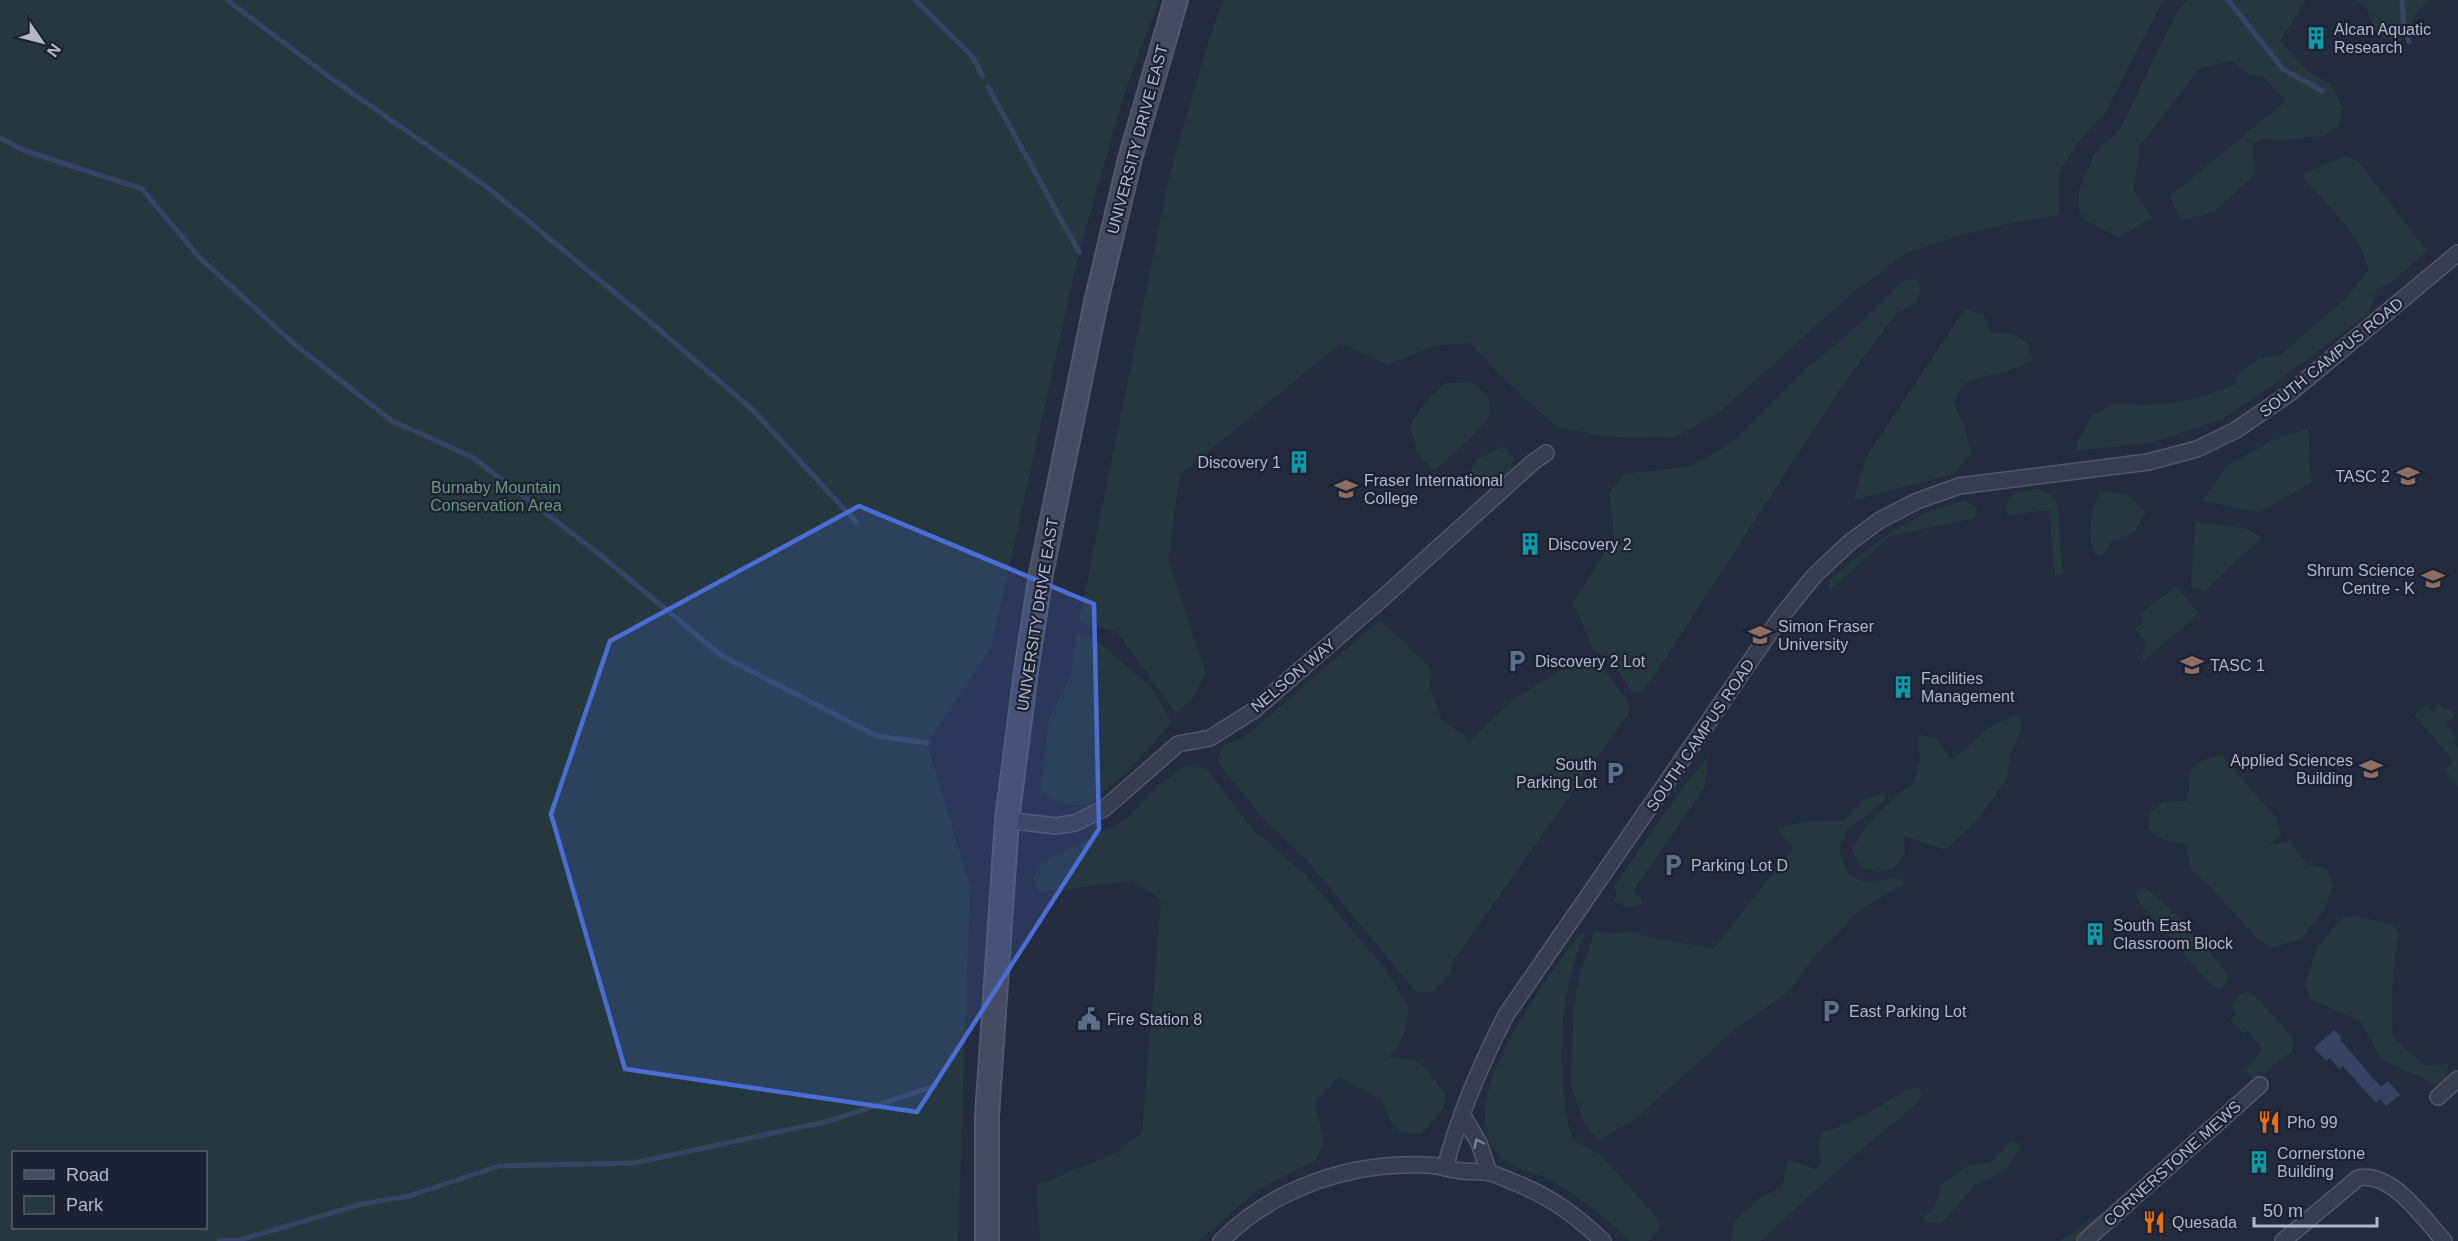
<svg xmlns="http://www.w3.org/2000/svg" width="2458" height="1241" font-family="Arial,sans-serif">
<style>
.green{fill:#25383f;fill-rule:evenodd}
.water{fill:#374365}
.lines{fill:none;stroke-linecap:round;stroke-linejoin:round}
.stream{stroke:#374365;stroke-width:5}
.street-casing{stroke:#525869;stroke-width:18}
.secondary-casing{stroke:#525869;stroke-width:26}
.street{stroke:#373d4e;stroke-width:15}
.secondary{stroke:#454b61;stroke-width:22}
.oneway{stroke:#7b8192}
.marked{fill:#4a6ed4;fill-opacity:0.2;stroke:#4a6ed4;stroke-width:4.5;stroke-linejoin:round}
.labels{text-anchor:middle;stroke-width:4.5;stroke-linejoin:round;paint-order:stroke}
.poi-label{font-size:16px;fill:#b3b8c9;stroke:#1c2233;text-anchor:start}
.street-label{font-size:16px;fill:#b3b8c9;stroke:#1c2233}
.park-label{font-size:16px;fill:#6a9a7d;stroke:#1c2233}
</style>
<rect width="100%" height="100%" fill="#232b3e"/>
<g class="green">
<path d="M0,0H1159L1126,88L1079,252L991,648L927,743L970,887L958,1241H0ZM206,1152V1228H14V1152Z"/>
<path d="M1224,0H2163L2104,115L2080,140L2059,172L2058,215L2021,221L1960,235L1905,254L1854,292L1721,411L1674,438L1612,437L1558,428L1504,379L1470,343L1433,346L1387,365L1341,343L1180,475L1168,561L1206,673L1191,701L1176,713L1117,632L1079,622L1170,173L1212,29Z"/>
<path d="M2187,0H2305V2L2280,41L2310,73L2331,84L2343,108L2337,127L2324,136L2282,140L2265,138L2252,144L2256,174L2214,212L2181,221L2170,196L2286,101L2263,77L2247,73L2232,61L2200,68L2139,147L2134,190L2152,218L2119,237L2084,220L2078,208L2079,191L2094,154L2120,129L2177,12Z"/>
<path d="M2353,0H2430L2417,12L2400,42L2378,37L2365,4Z"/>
<path d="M2345,156L2358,161L2427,251L2393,281L2376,291L2369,313L2263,392L2222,419L2150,443L2075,451L2077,442L2093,414L2118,402L2139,406L2176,402L2200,398L2235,384L2237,375L2259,358L2279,356L2346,298L2368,271C2365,238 2322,200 2301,175Z"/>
<path d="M1916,278L1921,289L1917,302L1896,314L1842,386L1652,679L1640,693L1631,691L1616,667L1593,648L1573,603L1614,537L1609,492L1625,474L1692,466L1734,441L1807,368L1854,329L1903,281Z"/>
<path d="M1965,309L1983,314L1991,333L2011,334L2026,341L2033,360L2004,373L1981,377L1963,384L1953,403L1964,424L1971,454L1953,474L1854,500L1865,459Z"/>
<path d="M1471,382L1490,399L1489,417L1470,439L1434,471L1417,453L1410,425L1428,399L1446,383Z"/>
<path d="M2308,428L2311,483L2259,512L2202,501L2226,467L2271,441Z"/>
<path d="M1503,446L1513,457C1512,480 1497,485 1476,482L1469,472L1477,459Z"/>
<path d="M2039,489L2052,495L2057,503L2063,574L2055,576L2049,510L2007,515V504L2010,496L2022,491Z"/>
<path d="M2100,491L2129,495L2146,512L2134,533L2112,541L2102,556L2095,554C2086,534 2092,510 2100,491Z"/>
<path d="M1965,501L1977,508L1975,518L1890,536L1829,591V580C1869,548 1912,510 1965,501Z"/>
<path d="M2195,522L2249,529L2261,538L2205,591L2191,588Z"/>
<path d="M2176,586L2199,613L2140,664L2146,642L2135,629L2145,620L2140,614Z"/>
<path d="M1380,620L1431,668L1430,688L1441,719L1470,740L1514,699L1581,657L1597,660L1629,703L1628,714L1453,961L1451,974L1432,992H1416L1305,858L1265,821L1217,761L1224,745L1244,738Z"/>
<path d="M1077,632L1095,639L1150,686L1172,722L1138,760L1089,806L1058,803L1041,790L1049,719L1071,675Z"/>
<path d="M2440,704L2446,710L2451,709L2456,715L2445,724L2457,737L2453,741L2458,747V787L2445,770L2454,761L2414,715L2426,705L2432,712Z"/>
<path d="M2016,715L2021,718L2022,728L2011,752L2007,778L1976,822L1945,850L1904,836L1905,853L1893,869L1878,872L1860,867L1852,849C1867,822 1889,800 1914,783L1920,761L1918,734L1935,738L1952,760L1990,727Z"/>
<path d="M2222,755L2277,819L2281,836L2268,845L2290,841L2307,864L2326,869L2333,886L2324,910L2301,939L2271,948L2258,939L2208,885L2190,869L2186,844L2164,840L2149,830L2150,812L2164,802L2187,801L2191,770L2202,760Z"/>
<path d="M1708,757L1705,787L1633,891L1642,899V903C1631,909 1623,907 1613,900L1617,897L1614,886L1681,790Z"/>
<path d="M1185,766L1206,768L1254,831L1305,874L1386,970L1408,1006L1407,1026L1396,1049L1389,1057L1413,1059L1424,1066L1446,1095L1443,1109L1421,1134C1393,1136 1391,1123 1382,1100L1339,1077L1315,1102L1324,1144L1315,1161L1259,1189L1199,1241H1040L1037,1185L1115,1153L1142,1133L1161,900L1132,880L1040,893L1033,878L1041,863L1124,821L1158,786Z"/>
<path d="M1884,793L1886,799L1847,830L1839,850L1849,875L1866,882L1897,878L1906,883L1860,910L1816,955L1788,992L1734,1030L1639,1116L1599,1141L1585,1125L1571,1085L1573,1018L1580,971L1595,931L1610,934L1634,932L1653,938L1714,948L1793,848L1777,829L1801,822L1843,821L1866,798Z"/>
<path d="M2143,889C2160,891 2210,953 2223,968L2228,980L2219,990L2209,983L2139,902L2136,895L2138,891Z"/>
<path d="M2355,916L2392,924L2399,934C2393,968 2390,1002 2393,1037L2424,1065L2449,1064L2445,1081L2436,1085L2381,1059L2360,1021L2311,1000L2305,986L2316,949L2342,918Z"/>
<path d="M1585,931C1583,942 1576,954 1573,965C1558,1022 1558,1082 1572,1139L1601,1155L1658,1219L1660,1229L1648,1241H1630C1606,1219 1582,1198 1554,1182C1537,1173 1515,1170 1500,1156C1447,1106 1547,979 1577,937Z"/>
<path d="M2248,992L2256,997L2293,1038L2292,1051L2255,1080L2245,1070L2263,1049L2247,1031L2244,1034L2230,1020L2237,1014L2232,1007C2235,998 2239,994 2248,992Z"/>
<path d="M1918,1087L1922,1095L1914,1106L1855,1155L1760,1241H1731L1735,1220L1761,1197L1782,1188L1787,1164L1792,1161L1816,1169L1821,1161L1818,1149L1821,1132C1840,1128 1858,1118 1875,1109C1889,1101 1902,1090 1918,1087Z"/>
<path d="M2012,1140L2021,1145L2007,1169L1975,1185L1942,1223H1925L1924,1216L1934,1209L1941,1184L1966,1166L1991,1162Z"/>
<path d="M2103,1212H2106L2074,1241H2060Z"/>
</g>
<path class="water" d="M2334,1030L2342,1038L2340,1040L2381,1087L2388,1081L2400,1095L2386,1106L2380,1099L2376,1103L2343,1066L2339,1069L2330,1058L2326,1061L2314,1048Z"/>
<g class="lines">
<g class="stream">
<path d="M227,0L335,81L487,187L643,316L753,410L856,522"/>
<path d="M915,0L972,56L983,77"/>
<path d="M2228,0L2283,69L2322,91"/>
<path d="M2402,0L2404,26L2409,42"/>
<path d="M988,87L1079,252"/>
<path d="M0,138L23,150L142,189L199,257L293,343L392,421L472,457L599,554L722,656L877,736L927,743"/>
<path d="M219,1241L240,1240L362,1204L409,1196L499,1166L634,1163L829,1121L935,1086"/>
</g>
<g class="street-casing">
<g id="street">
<path d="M1007,820L1056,826L1075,823L1105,808L1178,744L1210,738L1253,711L1384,597L1532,463L1546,453"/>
<path d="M2438,1097L2458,1079"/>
<path d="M1462,1114L1479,1143L1489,1173"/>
<path d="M1445,1168C1459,1114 1481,1064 1506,1015L1780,618L1814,576L1849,543L1880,520L1917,501L1959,486L2148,462L2197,449L2236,430L2290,393L2458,253"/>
<path d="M1221,1241C1275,1187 1351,1162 1426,1165C1439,1165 1451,1170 1463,1171C1471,1172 1481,1171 1490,1173C1499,1175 1507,1180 1516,1183C1552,1198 1574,1214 1603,1241"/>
<path d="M2085,1241L2260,1085"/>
<path d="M2283,1241L2358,1178C2392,1171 2423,1218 2444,1241"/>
</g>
</g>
<g class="secondary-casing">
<path id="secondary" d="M987,1241V1116L1007,820L1027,664L1041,574L1096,302L1130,159L1176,0"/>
</g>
<use href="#street" class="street"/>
<use href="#secondary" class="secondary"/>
</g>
<defs><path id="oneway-chevron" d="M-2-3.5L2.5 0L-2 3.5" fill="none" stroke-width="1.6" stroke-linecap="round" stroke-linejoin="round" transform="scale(1.5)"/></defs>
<use class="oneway" href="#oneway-chevron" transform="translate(1478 1143) rotate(-115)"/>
<path class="marked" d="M859,506L1094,604L1099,829L917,1112L625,1069L551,814L610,641Z"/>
<defs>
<g id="building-bare" transform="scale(1.8)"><path d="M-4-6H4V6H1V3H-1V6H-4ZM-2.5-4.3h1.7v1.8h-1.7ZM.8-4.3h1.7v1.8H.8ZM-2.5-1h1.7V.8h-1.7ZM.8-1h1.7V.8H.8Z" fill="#0f9aa8" stroke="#1c2233" stroke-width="2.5" paint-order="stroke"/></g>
<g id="university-bare" transform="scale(1.8)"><path d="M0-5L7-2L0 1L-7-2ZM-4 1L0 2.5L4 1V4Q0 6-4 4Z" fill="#8d6e63" stroke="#1c2233" stroke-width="2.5" paint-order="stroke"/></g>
<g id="parking-bare" transform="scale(1.8)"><path d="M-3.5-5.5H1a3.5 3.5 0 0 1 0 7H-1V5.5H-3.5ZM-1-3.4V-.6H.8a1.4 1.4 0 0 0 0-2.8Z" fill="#5c6f8a" stroke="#1c2233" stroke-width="2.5" paint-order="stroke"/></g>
<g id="civic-bare" transform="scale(1.8)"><path d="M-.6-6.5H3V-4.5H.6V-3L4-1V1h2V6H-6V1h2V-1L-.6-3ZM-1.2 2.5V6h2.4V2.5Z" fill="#5c6f8a" stroke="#1c2233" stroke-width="2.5" paint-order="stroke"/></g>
<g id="restaurant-bare" transform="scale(1.8)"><path d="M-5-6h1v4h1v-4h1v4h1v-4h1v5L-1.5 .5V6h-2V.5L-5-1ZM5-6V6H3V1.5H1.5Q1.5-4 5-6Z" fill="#e8710a" stroke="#1c2233" stroke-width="2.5" paint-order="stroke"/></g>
</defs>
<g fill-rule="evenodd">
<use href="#building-bare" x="2316" y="38"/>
<use href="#building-bare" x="1299" y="462"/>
<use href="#university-bare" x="2408" y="476"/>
<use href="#university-bare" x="1346" y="489"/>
<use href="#building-bare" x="1530" y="544"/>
<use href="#university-bare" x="2433" y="579"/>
<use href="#university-bare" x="1760" y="635"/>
<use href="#parking-bare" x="1517" y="661"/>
<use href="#university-bare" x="2192" y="665"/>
<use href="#building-bare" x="1903" y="687"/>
<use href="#university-bare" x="2371" y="769"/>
<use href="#parking-bare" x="1615" y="773"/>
<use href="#parking-bare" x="1673" y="865"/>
<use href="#building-bare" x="2095" y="934"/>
<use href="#parking-bare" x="1831" y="1011"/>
<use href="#civic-bare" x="1089" y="1019"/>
<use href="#restaurant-bare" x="2269" y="1122"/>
<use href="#building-bare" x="2259" y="1162"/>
<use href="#restaurant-bare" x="2154" y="1222"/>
</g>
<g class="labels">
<g class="poi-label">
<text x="2334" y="35">Alcan Aquatic<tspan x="2334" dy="18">Research</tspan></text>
<text x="1281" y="468" text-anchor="end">Discovery 1</text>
<text x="2390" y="482" text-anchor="end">TASC 2</text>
<text x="1364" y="486">Fraser International<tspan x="1364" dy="18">College</tspan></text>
<text x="1548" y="550">Discovery 2</text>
<text x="2415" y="576" text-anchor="end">Shrum Science<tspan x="2415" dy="18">Centre - K</tspan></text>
<text x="1778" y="632">Simon Fraser<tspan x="1778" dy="18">University</tspan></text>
<text x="1535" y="667">Discovery 2 Lot</text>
<text x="2210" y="671">TASC 1</text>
<text x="1921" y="684">Facilities<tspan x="1921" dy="18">Management</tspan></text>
<text x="2353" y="766" text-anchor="end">Applied Sciences<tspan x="2353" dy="18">Building</tspan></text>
<text x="1597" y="770" text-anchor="end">South<tspan x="1597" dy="18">Parking Lot</tspan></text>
<text x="1691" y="871">Parking Lot D</text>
<text x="2113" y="931">South East<tspan x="2113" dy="18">Classroom Block</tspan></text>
<text x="1849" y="1017">East Parking Lot</text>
<text x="1107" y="1025">Fire Station 8</text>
<text x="2287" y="1128">Pho 99</text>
<text x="2277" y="1159">Cornerstone<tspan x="2277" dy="18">Building</tspan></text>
<text x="2172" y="1228">Quesada</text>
</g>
<g class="street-label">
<text transform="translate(1137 139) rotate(-75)" y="6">UNIVERSITY DRIVE EAST</text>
<text transform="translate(2331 357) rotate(-39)" y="6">SOUTH CAMPUS ROAD</text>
<text transform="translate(1037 614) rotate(-81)" y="6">UNIVERSITY DRIVE EAST</text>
<text transform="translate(1293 675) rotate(-40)" y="6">NELSON WAY</text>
<text transform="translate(1700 735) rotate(-56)" y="6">SOUTH CAMPUS ROAD</text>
<text transform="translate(2172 1163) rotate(-42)" y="6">CORNERSTONE MEWS</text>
</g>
<g class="park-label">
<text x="496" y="493">Burnaby Mountain<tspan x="496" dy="18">Conservation Area</tspan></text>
</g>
</g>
<rect x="12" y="1151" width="195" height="78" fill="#1c2233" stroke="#585e6f" stroke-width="1.5"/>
<rect x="24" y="1170" width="30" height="9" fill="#454b61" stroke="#585e6f" stroke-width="1.5"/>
<text x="66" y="1181" font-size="18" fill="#b3b8c9">Road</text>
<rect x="24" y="1196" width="30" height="18" fill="#25383f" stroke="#585e6f" stroke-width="1.5"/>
<text x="66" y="1211" font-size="18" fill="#b3b8c9">Park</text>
<g transform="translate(42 42) rotate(125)" stroke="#1c2233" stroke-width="4.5" paint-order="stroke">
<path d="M0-4.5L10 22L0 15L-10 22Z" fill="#b3b8c9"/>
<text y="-9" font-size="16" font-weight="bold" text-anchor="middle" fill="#b3b8c9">N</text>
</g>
<path d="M2254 1217v9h123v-9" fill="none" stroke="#b3b8c9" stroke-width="3"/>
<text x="2263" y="1217" font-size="18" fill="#b3b8c9" stroke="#1c2233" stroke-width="4.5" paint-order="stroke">50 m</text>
</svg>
